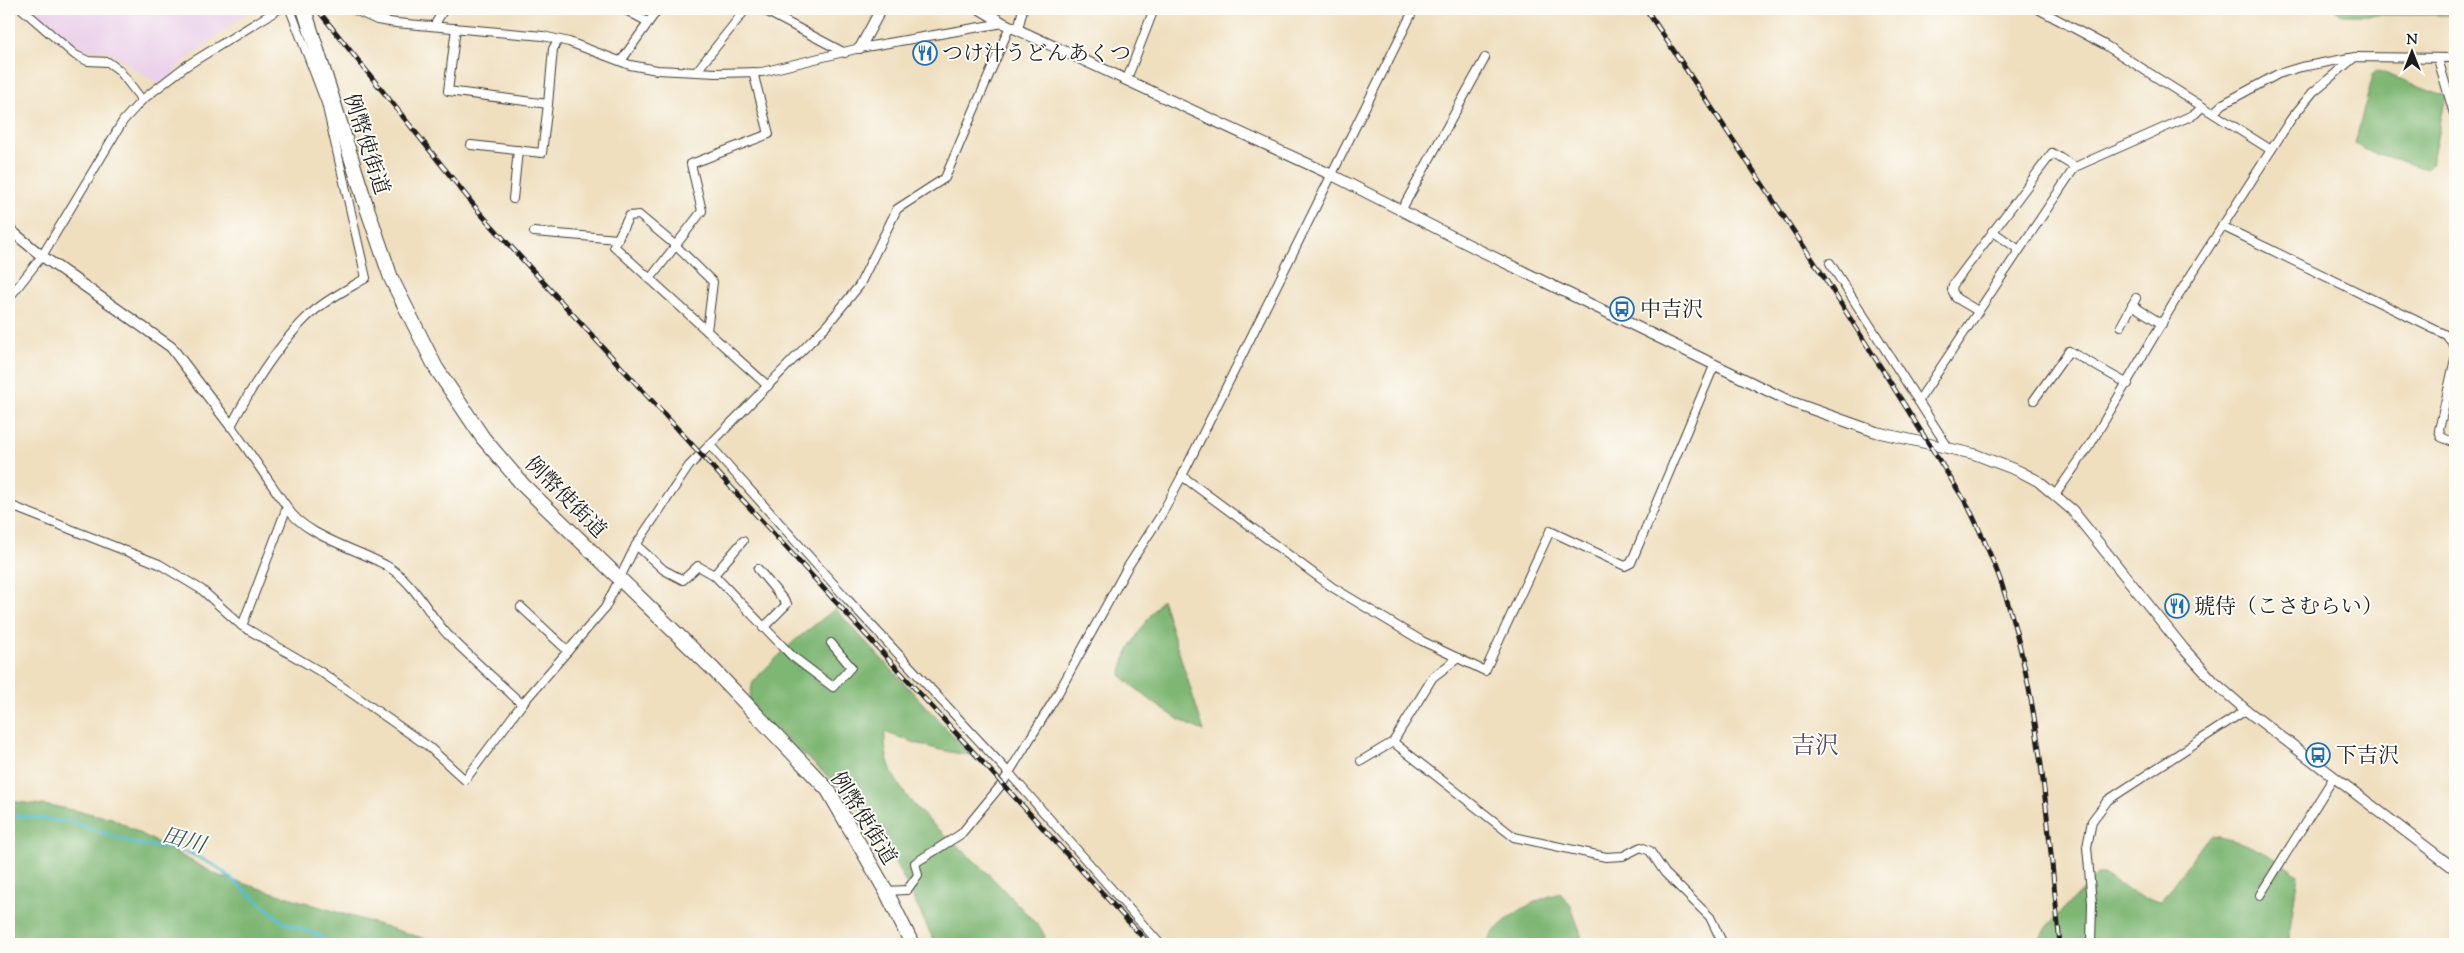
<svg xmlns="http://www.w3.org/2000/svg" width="2464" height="953" font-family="'Sorts Mill Goudy','Noto Serif JP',serif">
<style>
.built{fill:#ebd1eb}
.forest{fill:#7eb673;stroke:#4d6948}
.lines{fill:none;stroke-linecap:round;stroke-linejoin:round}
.stream{stroke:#54bdd1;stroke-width:3}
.minor-casing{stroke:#3c3934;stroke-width:10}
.tertiary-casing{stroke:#3c3934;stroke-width:12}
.trunk-casing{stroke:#3c3934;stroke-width:16}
.minor{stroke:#fff;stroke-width:8}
.tertiary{stroke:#fff;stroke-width:10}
.trunk{stroke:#fff;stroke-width:14}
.rail-casing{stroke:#1c1c1c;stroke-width:5}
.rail{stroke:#fdfcf7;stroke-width:3;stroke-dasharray:9;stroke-linecap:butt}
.labels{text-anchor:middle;stroke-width:4;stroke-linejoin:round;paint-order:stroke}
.poi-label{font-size:21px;fill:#1c1c1c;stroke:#fdfcf7;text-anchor:start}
.street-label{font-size:21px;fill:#1c1c1c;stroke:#fdfcf7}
.water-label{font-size:22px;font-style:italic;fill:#325c64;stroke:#fdfcf7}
.quarter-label{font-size:24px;fill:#584961;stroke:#fdfcf7}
</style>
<rect width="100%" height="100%" fill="#fdfcf7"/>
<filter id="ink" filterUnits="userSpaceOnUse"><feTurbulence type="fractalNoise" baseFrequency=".02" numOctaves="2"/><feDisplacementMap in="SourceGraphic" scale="10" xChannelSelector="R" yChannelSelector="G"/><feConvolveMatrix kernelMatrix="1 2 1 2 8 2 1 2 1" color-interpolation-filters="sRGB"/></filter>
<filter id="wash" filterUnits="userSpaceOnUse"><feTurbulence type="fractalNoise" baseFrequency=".0096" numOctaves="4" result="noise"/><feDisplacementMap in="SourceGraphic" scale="20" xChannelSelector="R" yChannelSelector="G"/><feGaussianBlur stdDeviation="1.12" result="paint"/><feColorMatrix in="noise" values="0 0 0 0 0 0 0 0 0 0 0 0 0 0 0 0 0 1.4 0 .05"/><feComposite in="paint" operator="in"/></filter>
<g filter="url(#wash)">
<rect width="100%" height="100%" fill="#efdfbf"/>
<path class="built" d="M31,9H252L183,62L161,86L106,50H78Z"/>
<g class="forest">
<path d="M2335,9H2455V22L2447,15H2343Z"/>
<path d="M2376,70L2446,96L2431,165L2427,169L2362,149L2355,143L2373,75Z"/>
<path d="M1162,599L1204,731C1173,720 1146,697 1121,676C1121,653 1149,618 1162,599Z"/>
<path d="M835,609L971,755C940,752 914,743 885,732C881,792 941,829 980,866C1001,886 1021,908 1041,929L1045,937L1044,944H936C915,904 897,859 870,823C836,777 789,745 748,706L753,681L793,642Z"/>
<path d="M9,801L58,807L112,818L219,876L442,944H9Z"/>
<path d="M2211,836C2242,839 2274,856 2298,874L2289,935L2290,944H2035L2052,921L2097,875H2103L2143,898L2162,901L2205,841Z"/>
<path d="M1560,893L1571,906L1584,944H1485C1501,918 1531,901 1560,893Z"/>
</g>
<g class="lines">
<path class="stream" d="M9,815L71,822L136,844L172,848L194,855L217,867L283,922L318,935L329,944"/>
</g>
</g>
<g filter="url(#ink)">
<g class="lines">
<g class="minor-casing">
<g id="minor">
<path d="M22,9L75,55L88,61L108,62L119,70L142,100"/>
<path d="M353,9L377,20L396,23L543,36L569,42L630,65L657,70L716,73L762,72L860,48L1003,23"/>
<path d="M624,9L648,22"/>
<path d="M762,9L845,53"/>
<path d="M2038,9L2105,45L2271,150"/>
<path d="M434,26L444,9"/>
<path d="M456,28L448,91L548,104L553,49L558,40"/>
<path d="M1018,29L1023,9"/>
<path d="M2438,59L2455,117"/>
<path d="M621,61L658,9"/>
<path d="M696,72L746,9"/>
<path d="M1127,79L1154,9"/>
<path d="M2213,113L2223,104L2278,74L2301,67L2355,57L2455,58"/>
<path d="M471,145L542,153L548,104"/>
<path d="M513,199L518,150"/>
<path d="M1402,209L1485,58"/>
<path d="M639,215L675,245L713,282L707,331L614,246L629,216Z"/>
<path d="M2222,226L2446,335L2455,346"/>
<path d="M1992,231L2018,249"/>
<path d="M534,232L618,239"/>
<path d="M1830,263L1949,449"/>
<path d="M650,279L702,211L691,164L769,134L753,72"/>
<path d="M9,298L42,256L123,121L142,100L186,66L279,9"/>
<path d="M2132,305L2162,324"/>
<path d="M1978,311L1956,298L1952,290L1953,285L2052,153L2075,167"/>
<path d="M2121,326L2136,298"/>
<path d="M707,331L768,386"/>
<path d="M2455,359L2439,430L2441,437L2455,443"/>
<path d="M1919,400L2075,167L2195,114L2202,107"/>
<path d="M2034,400L2069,351L2128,384"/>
<path d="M709,444L847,599L1009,773L1160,944"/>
<path d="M1182,476L1332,587L1422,641L1485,671L1550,531L1625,566L1631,563L1714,366"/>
<path d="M2055,495L2090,445L2179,294L2291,119L2313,92L2355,57"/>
<path d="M9,505L159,564L202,590L242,626L321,672L429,747L465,780L522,704L605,608L636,545L689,466L827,325L859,286L897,209L945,178L1010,26"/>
<path d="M287,507C302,535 360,550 387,566C415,583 426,611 447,634C471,658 497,681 522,704"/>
<path d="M636,545L664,570L683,580L698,566L714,575L792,656L833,687L851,667L831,643"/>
<path d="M758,569L787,604L763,628"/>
<path d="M714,575L743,541"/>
<path d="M521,607L568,651"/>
<path d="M242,626L287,507L231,426C251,388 274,350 305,319C322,302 346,290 366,278L326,103L290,9"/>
<path d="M1393,742L1514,837L1606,857L1623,856L1641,847L1650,851L1665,873L1710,917L1723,944"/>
<path d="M1361,761L1393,742L1433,677L1458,658"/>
<path d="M886,891L907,890L918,875L915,863L961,834L1002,784L1057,695L1127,568L1160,517L1182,476L1414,9"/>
<path d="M2260,895L2334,777"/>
<path d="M2091,944L2092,903L2087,847L2092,821L2108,800L2246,710"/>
</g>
</g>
<g class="tertiary-casing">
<g id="tertiary">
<path d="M980,9L1003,23L1332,175L1477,249L1789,401L1876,432L1974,454L2019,471L2038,481L2072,510L2183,648L2215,683L2246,710L2455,869"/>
<path d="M860,48L881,9"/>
<path d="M9,229L42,256L171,347L231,426"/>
</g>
</g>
<g class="trunk-casing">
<path id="trunk" d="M304,9L367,208L391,278L436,368L483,438L523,485L713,669L828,790L886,891L912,944"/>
</g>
<use href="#minor" class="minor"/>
<use href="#tertiary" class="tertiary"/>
<use href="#trunk" class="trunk"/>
<g class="rail-casing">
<g id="rail">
<path d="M317,9L480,213L1149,944"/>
<path d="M1646,9L1826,280L1968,506C1980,531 1992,556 2001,582C2041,698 2047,823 2060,944"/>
</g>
</g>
<use href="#rail" class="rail"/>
</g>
</g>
<defs>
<g id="restaurant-ring" transform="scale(1.25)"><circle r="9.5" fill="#fdfcf7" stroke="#1f6fb2" stroke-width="1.5"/><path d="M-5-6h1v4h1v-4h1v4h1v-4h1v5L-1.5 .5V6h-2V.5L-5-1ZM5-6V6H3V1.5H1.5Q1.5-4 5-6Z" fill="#1f6fb2"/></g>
<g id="bus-ring" transform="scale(1.25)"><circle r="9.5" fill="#fdfcf7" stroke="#1f6fb2" stroke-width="1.5"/><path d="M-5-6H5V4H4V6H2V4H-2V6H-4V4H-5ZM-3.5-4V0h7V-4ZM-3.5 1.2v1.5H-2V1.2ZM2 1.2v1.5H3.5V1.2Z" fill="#1f6fb2"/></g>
</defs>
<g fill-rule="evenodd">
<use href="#restaurant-ring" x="925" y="53"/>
<use href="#bus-ring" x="1622" y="309"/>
<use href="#restaurant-ring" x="2177" y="606"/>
<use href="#bus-ring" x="2318" y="755"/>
</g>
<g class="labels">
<g class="poi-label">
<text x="942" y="60">つけ汁うどんあくつ</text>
<text x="1640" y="316">中吉沢</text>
<text x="2194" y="613">琥侍（こさむらい）</text>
<text x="2336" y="762">下吉沢</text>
</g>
<g class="street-label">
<text transform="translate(367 144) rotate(72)" y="7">例幣使街道</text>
<text transform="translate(566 497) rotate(45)" y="7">例幣使街道</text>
<text transform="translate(864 818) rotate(58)" y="7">例幣使街道</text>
</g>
<g class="water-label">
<text transform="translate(184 839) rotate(16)" y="8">田川</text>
</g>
<g class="quarter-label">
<text x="1815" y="753">吉沢</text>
</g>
</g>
<rect width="2464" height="953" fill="none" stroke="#fdfcf7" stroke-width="30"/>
<g transform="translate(2412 52)" stroke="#fdfcf7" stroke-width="4" paint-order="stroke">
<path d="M0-4L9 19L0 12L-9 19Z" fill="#1c1c1c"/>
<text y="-8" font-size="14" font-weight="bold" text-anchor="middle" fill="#1c1c1c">N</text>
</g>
</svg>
